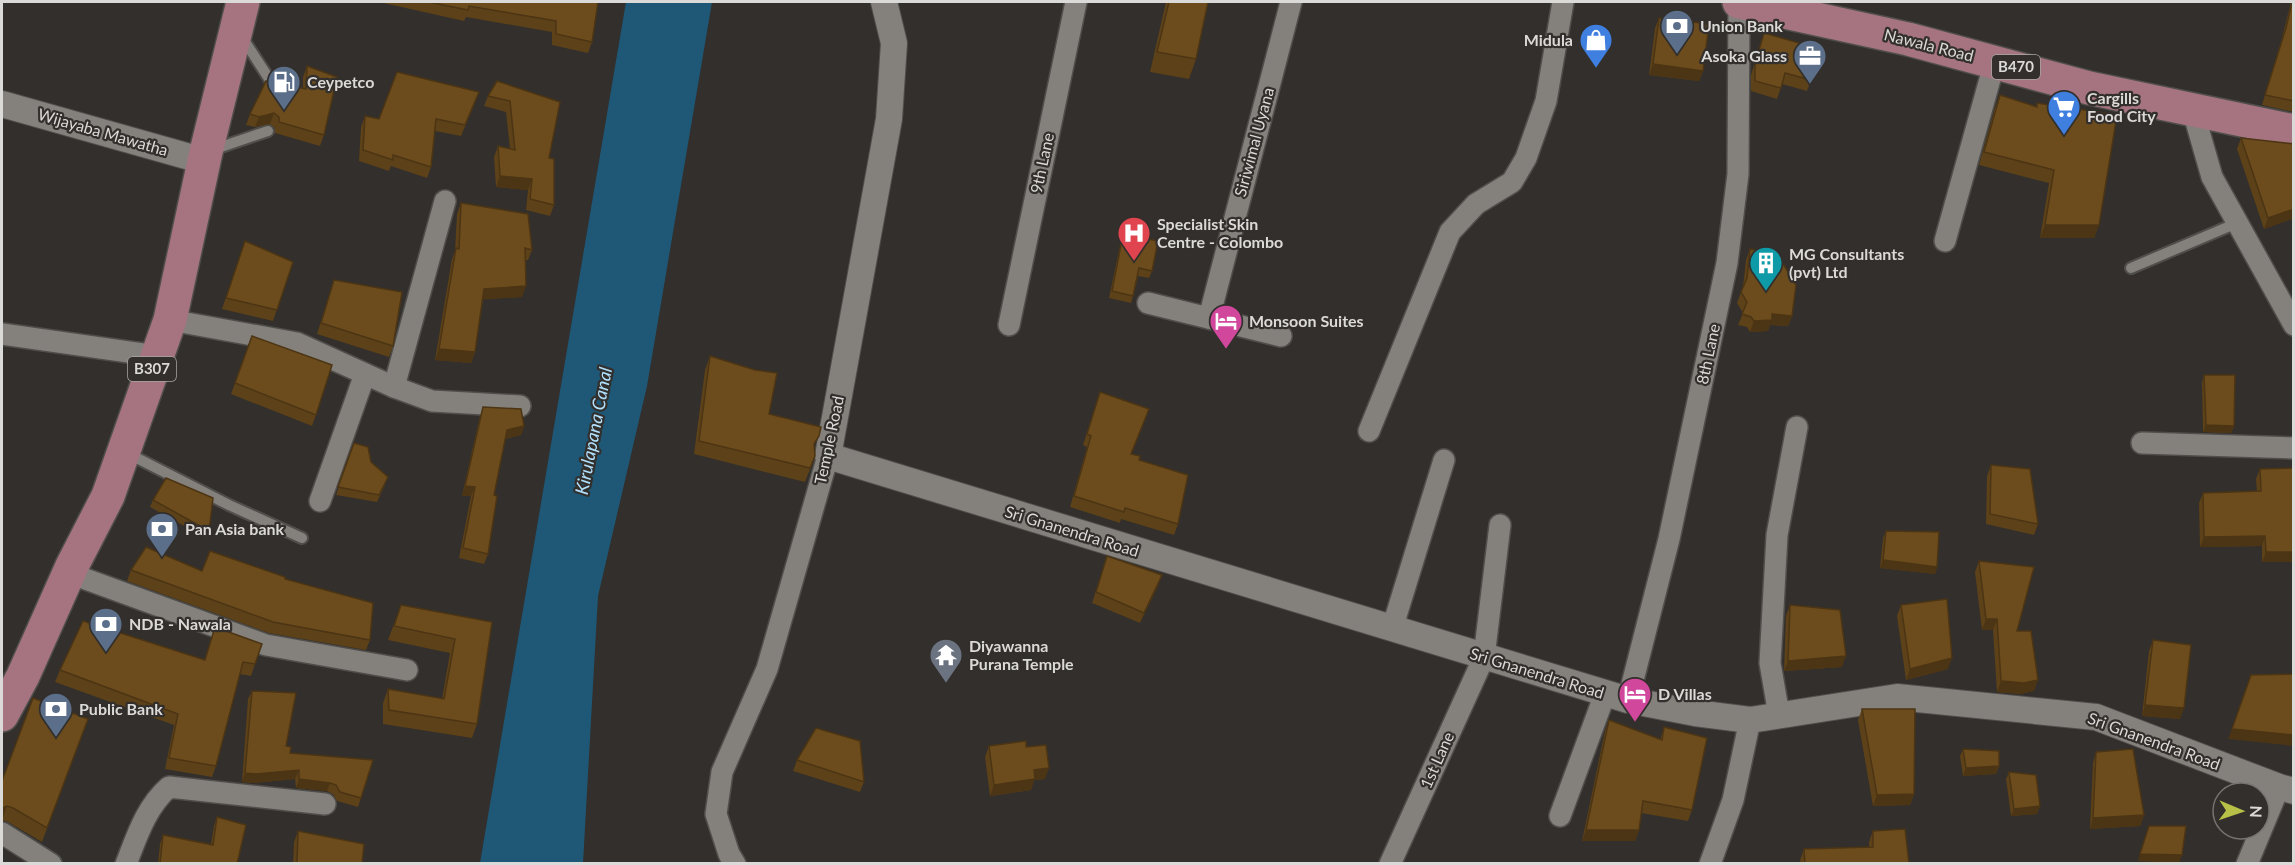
<svg xmlns="http://www.w3.org/2000/svg" width="2295" height="865" font-family="Lato,sans-serif">
<style>
.water{fill:#1f5876}
.lines{fill:none;stroke-linecap:round;stroke-linejoin:round}
.service-casing{stroke:#504e4b;stroke-width:14}
.minor-casing{stroke:#504e4b;stroke-width:24}
.tertiary-casing{stroke:#504e4b;stroke-width:28}
.primary-casing{stroke:#504e4b;stroke-width:36}
.service{stroke:#84817d;stroke-width:10}
.minor{stroke:#84817d;stroke-width:21}
.tertiary{stroke:#84817d;stroke-width:26}
.primary{stroke:#a67381;stroke-width:33}
.wall{fill:#5d4118}
.shaded-wall{fill:#4c3514}
.building{fill:#6c4c1c;stroke:#4c3514;stroke-width:1.5}
.labels{text-anchor:middle;stroke-width:4.5;stroke-linejoin:round;paint-order:stroke}
.shield{fill:#322f2c;stroke:#a9a7a4;stroke-width:1.5}
.shield-label{font-size:15px;font-weight:bold;fill:#dcdad8}
.poi-label{font-size:16px;font-weight:bold;fill:#dcdad8;stroke:#322f2c;text-anchor:start}
.street-label{font-size:16px;fill:#dcdad8;stroke:#322f2c}
.water-label{font-size:18px;font-style:italic;fill:#b2e1fe;stroke:#322f2c}
</style>
<rect width="100%" height="100%" fill="#322f2c"/>
<path class="water" d="M626,2H712L647,386L598,596L583,863H480Z"/>
<g class="lines">
<g class="service-casing">
<g id="service">
<path d="M242,37L279,94"/>
<path d="M212,150L268,131"/>
<path d="M2131,268L2237,223"/>
<path d="M127,453L229,505L302,538"/>
</g>
</g>
<g class="minor-casing">
<g id="minor">
<path d="M2193,111L2212,177L2294,325"/>
<path d="M1945,241L1995,61"/>
<path d="M1148,303L1281,336"/>
<path d="M1209,318L1291,2"/>
<path d="M170,320L297,343L394,387L432,401L520,406"/>
<path d="M1009,325L1076,2"/>
<path d="M2,334L157,356"/>
<path d="M394,387L445,201"/>
<path d="M1369,431L1450,232L1476,204L1512,182L1526,158L1546,101L1563,2"/>
<path d="M2142,443L2294,448"/>
<path d="M320,501L365,374"/>
<path d="M69,573L266,645L407,670"/>
<path d="M1392,629L1444,460"/>
<path d="M1628,700L1669,539L1727,263L1738,174L1739,2"/>
<path d="M1779,715L1770,663L1777,535L1797,427"/>
<path d="M1560,816L1605,694"/>
<path d="M2,833L51,864"/>
<path d="M126,864C137,836 146,807 169,787L325,804"/>
<path d="M735,864L729,854L716,814L722,772L767,669L828,456"/>
<path d="M1390,864L1484,657L1500,525"/>
<path d="M1710,864L1733,800L1750,720"/>
<path d="M2247,864L2279,787"/>
</g>
</g>
<g class="tertiary-casing">
<g id="tertiary">
<path d="M884,2L894,43L889,119L828,456L1628,700L1695,713L1750,720L1897,697L2096,717L2279,787L2294,791"/>
<path d="M2,104L204,161"/>
</g>
</g>
<g class="primary-casing">
<g id="primary">
<path d="M1739,2L1908,39L2089,88L2294,131"/>
<path d="M2,715L23,676L72,566L108,496L170,320L206,152L243,2"/>
</g>
</g>
<use href="#service" class="service"/>
<use href="#minor" class="minor"/>
<use href="#tertiary" class="tertiary"/>
<use href="#primary" class="primary"/>
</g>
<g class="wall">
<path d="M379,2H598L592,42L588,53L552,45V32L466,17L464,21Z"/>
<path d="M1166,2H1208L1196,59L1189,79L1150,72Z"/>
<path d="M2291,2H2294V112L2262,105L2282,38Z"/>
<path d="M1659,18L1703,71L1699,81L1649,75L1655,28Z"/>
<path d="M1764,33L1811,80L1807,91L1782,84L1777,99L1751,91V75Z"/>
<path d="M307,66L324,135L320,146L275,133V128L270,124L255,127L246,125L250,114L277,90L283,93L303,89V77Z"/>
<path d="M497,81L549,158L554,205L550,216L526,210L528,190L496,187L494,157L498,146L510,149L506,112L484,106L488,96Z"/>
<path d="M2000,95L2036,107L2037,103L2099,225L2094,238H2040L2049,183L1979,165L1995,108Z"/>
<path d="M475,103L461,136L435,131L431,167L427,178L391,166L389,171L359,161L361,127L365,116L379,119Z"/>
<path d="M2241,138L2294,144V218L2264,229L2237,149Z"/>
<path d="M461,203L532,250L528,260H525L522,297L483,299L475,352L471,363L435,360L452,259L455,251L457,214Z"/>
<path d="M1123,234L1152,271L1149,278L1138,276L1133,296L1131,303L1109,298L1121,241Z"/>
<path d="M1750,249L1792,316L1788,326L1770,325L1768,331L1750,332L1747,327L1738,325L1743,313L1737,303L1743,287L1746,260Z"/>
<path d="M241,252L293,262L273,321L222,309Z"/>
<path d="M334,280L393,346L389,357L317,334Z"/>
<path d="M252,336L316,415L312,426L231,394Z"/>
<path d="M710,356L769,414L814,449L815,456L805,482L694,454L705,370Z"/>
<path d="M2204,375L2234,426L2231,433L2203,432L2202,383Z"/>
<path d="M1100,392L1145,420L1131,454L1139,460L1178,524L1174,535L1121,519L1120,523L1070,507L1087,447L1083,445Z"/>
<path d="M483,407L524,426L521,435L505,439L494,495L488,554L484,564L459,558L471,496H462L480,416Z"/>
<path d="M354,443L371,462L385,485L377,502L336,495Z"/>
<path d="M1991,465L2038,524L2034,535L1986,524L1987,476Z"/>
<path d="M2260,469L2294,562H2262V546L2200,547L2199,503L2203,493L2257,492L2256,479Z"/>
<path d="M153,500L209,531L206,538L150,507Z"/>
<path d="M1886,531L1937,567L1935,574L1880,568L1883,538Z"/>
<path d="M1107,556L1162,575L1158,586L1140,623L1092,603Z"/>
<path d="M1979,561L2017,631L2034,691L2020,694L1997,692L1993,630H1982L1975,572Z"/>
<path d="M131,570L202,571L285,579L370,640L366,650L269,633L127,581Z"/>
<path d="M401,605L492,622L477,724L472,738L383,724V703L388,689L442,699L450,653L388,640Z"/>
<path d="M1790,605L1842,667L1784,671L1786,616Z"/>
<path d="M1901,605L1948,669L1906,680L1897,616Z"/>
<path d="M215,627L255,664L251,676L240,674L216,766L212,777L165,769L174,725L55,682L60,670L205,660Z"/>
<path d="M2153,640L2180,719L2142,716L2149,651Z"/>
<path d="M252,691L290,753L361,798L358,807L337,801L333,794L327,791L296,788L295,779L253,783L242,782L248,699Z"/>
<path d="M1862,709L1914,794L1910,805L1873,806L1858,720Z"/>
<path d="M88,719L42,842L8,822L2,820V781Z"/>
<path d="M1609,720L1660,740L1664,727L1692,810L1688,821L1641,813L1639,830L1635,841H1582L1605,731Z"/>
<path d="M989,746L1026,747L1045,779L1034,780L1031,790L990,796L985,757Z"/>
<path d="M1963,749L1999,766L1996,774L1963,776L1960,756Z"/>
<path d="M2096,752L2144,815L2140,826L2090,829L2093,763Z"/>
<path d="M797,760L864,782L860,792L793,771Z"/>
<path d="M2009,772L2040,806L2037,814L2011,816L2006,779Z"/>
<path d="M217,817L237,864H158L160,844L163,835L211,844L214,826Z"/>
<path d="M298,831L362,864H293L294,842Z"/>
<path d="M1873,831L1909,864H1801L1800,860L1804,849L1869,847V842Z"/>
</g>
<g class="shaded-wall">
<path d="M1653,64L1703,71L1699,81L1649,75Z"/>
<path d="M274,113L270,124L255,127L259,117Z"/>
<path d="M500,176L532,179L528,190L496,187Z"/>
<path d="M2294,209V218L2264,229L2268,218Z"/>
<path d="M2045,225H2099L2094,238H2040Z"/>
<path d="M526,286L522,297L480,300L484,289Z"/>
<path d="M1772,314L1792,316L1788,326L1770,325L1768,331L1750,332L1754,321Z"/>
<path d="M439,349L475,352L471,363L435,360Z"/>
<path d="M2206,425L2234,426L2231,433L2203,432Z"/>
<path d="M524,426L521,435L503,439L507,430Z"/>
<path d="M465,486L475,487L471,496H462Z"/>
<path d="M2265,536L2262,546L2200,547L2204,537Z"/>
<path d="M2266,552H2294V562H2262Z"/>
<path d="M1883,560L1937,567L1935,574L1880,568Z"/>
<path d="M1162,575L1158,586L1140,623L1144,613Z"/>
<path d="M1986,619H1997L1993,630H1982Z"/>
<path d="M1846,656L1842,667L1784,671L1788,661Z"/>
<path d="M1952,658L1948,669L1906,680L1910,669Z"/>
<path d="M2038,680L2034,691L2020,694L1997,692L2001,681Z"/>
<path d="M2145,705L2184,708L2180,719L2142,716Z"/>
<path d="M2232,729L2294,735V746L2228,739Z"/>
<path d="M1999,766L1996,774L1963,776L1966,768Z"/>
<path d="M1049,768L1045,779L1034,780L1031,790L990,796L994,785L1034,770Z"/>
<path d="M299,770L295,779L253,783L242,782L245,773Z"/>
<path d="M299,779L330,783L327,791L296,788Z"/>
<path d="M1914,794L1910,805L1873,806L1877,795Z"/>
<path d="M7,806L2,820V808Z"/>
<path d="M2040,806L2037,814L2011,816L2014,809Z"/>
<path d="M2144,815L2140,826L2090,829L2093,818Z"/>
<path d="M1586,830H1639L1635,841H1582Z"/>
<path d="M2140,854L2182,855L2179,863L2138,861Z"/>
</g>
<g class="building">
<path d="M429,2H598L592,42L556,34V21L469,6L468,10Z"/>
<path d="M1169,2H1208L1196,59L1157,52Z"/>
<path d="M2292,2H2294V101L2265,95L2286,28Z"/>
<path d="M1659,18L1709,24L1703,71L1653,64Z"/>
<path d="M1764,33L1820,49L1811,80L1785,73L1781,88L1755,81V64Z"/>
<path d="M307,66L337,77L324,135L279,122V117L274,113L259,117L250,114L266,81L272,83L277,90L283,93L287,91L290,86L306,89Z"/>
<path d="M397,72L479,92L465,125L436,119L431,167L393,155V160L363,150L365,116L379,119Z"/>
<path d="M497,81L560,102L549,158L554,159V205L530,199L532,179L500,176L498,146L515,150L510,101L488,96Z"/>
<path d="M2000,95L2037,107V103L2117,115L2099,225H2045L2054,170L1984,152Z"/>
<path d="M2241,138L2294,144V209L2268,218Z"/>
<path d="M461,203L528,214L532,250L525,248L526,286L484,289L475,352L439,349L456,248L459,249Z"/>
<path d="M1123,234L1158,241L1152,271L1139,268L1133,296L1112,291Z"/>
<path d="M245,241L293,262L277,310L226,298Z"/>
<path d="M1750,249L1777,254L1796,285L1792,316L1772,314V320L1754,321L1751,317L1742,314L1747,302L1741,292L1747,278Z"/>
<path d="M334,280L402,292L393,346L321,323Z"/>
<path d="M252,336L332,365L316,415L235,383Z"/>
<path d="M710,356L755,370L777,373L769,414L821,427L819,436L814,444L815,456L810,468L699,441Z"/>
<path d="M2204,375H2235L2234,426L2206,425Z"/>
<path d="M1100,392L1149,409L1131,454L1140,456L1139,460L1188,475L1178,524L1125,508L1124,512L1074,496L1091,436L1087,434Z"/>
<path d="M483,407L521,409L524,426L507,430L494,495L497,496L488,554L463,548L475,487L465,486Z"/>
<path d="M354,443L368,447L371,462L388,477L379,495L338,487Z"/>
<path d="M1991,465L2030,469L2038,524L1990,514Z"/>
<path d="M2294,468V552H2266L2265,536L2204,537L2203,493L2261,491L2260,469Z"/>
<path d="M166,478L213,498L209,531L153,500Z"/>
<path d="M1886,531L1939,532L1937,567L1883,560Z"/>
<path d="M146,547L202,571L210,551L285,577V579L373,603L370,640L273,622L131,570Z"/>
<path d="M1107,556L1162,575L1144,613L1096,592Z"/>
<path d="M1979,561L2034,567L2017,631H2031L2038,680L2024,683L2001,681L1997,619H1986Z"/>
<path d="M1947,599L1952,658L1910,669L1901,605Z"/>
<path d="M401,605L492,622L477,724L389,710L388,689L444,699L455,639L394,626Z"/>
<path d="M1790,605L1840,610L1846,656L1788,661Z"/>
<path d="M83,621L205,660L215,627L262,644L255,664L243,662L216,766L169,758L178,714L60,670Z"/>
<path d="M2153,640L2191,645L2184,708L2145,705Z"/>
<path d="M2294,674V735L2232,729L2251,675Z"/>
<path d="M252,691L296,693L286,746L291,747L290,753L373,760L361,798L340,792L336,785L330,783L299,779V770L256,774L245,773Z"/>
<path d="M33,698L88,719L47,828L13,808L7,806L2,808V781Z"/>
<path d="M1862,709H1915L1914,794L1877,795Z"/>
<path d="M1609,720L1662,740L1664,727L1707,738L1692,810L1643,801L1639,830H1586Z"/>
<path d="M816,728L860,741L864,782L797,760Z"/>
<path d="M1026,741V747L1046,745L1049,768L1034,770L1035,779L994,785L989,746Z"/>
<path d="M1963,749L1999,751V766L1966,768Z"/>
<path d="M2133,749L2144,815L2093,818L2096,752Z"/>
<path d="M2009,772L2036,775L2040,806L2014,809Z"/>
<path d="M217,817L246,825L237,864H160L163,835L213,845Z"/>
<path d="M2149,826H2186L2182,855L2140,854Z"/>
<path d="M1905,829L1909,864H1805L1804,849L1873,847V831Z"/>
<path d="M298,831L364,844L362,864H297Z"/>
</g>
<defs>
<g id="bank-pin" transform="scale(1.725)"><path d="M0 17L-7.5 6A9.5 9.5 0 1 1 7.5 6Z" fill="#5c6f8a" stroke="#322f2c"/><path d="M-6-4H6V4H-6ZM0-2.3a2.3 2.3 0 1 0 0 4.6a2.3 2.3 0 1 0 0-4.6Z" fill="#fff"/></g>
<g id="shop-pin" transform="scale(1.725)"><path d="M0 17L-7.5 6A9.5 9.5 0 1 1 7.5 6Z" fill="#3f7fe0" stroke="#322f2c"/><path d="M-5-2.5h2.3a2.7 3.5 0 0 1 5.4 0H5L5.5 6h-11ZM-1.5-2.5h3a1.5 2.3 0 0 0-3 0Z" fill="#fff"/></g>
<g id="office-pin" transform="scale(1.725)"><path d="M0 17L-7.5 6A9.5 9.5 0 1 1 7.5 6Z" fill="#5c6f8a" stroke="#322f2c"/><path d="M-6-3h4V-5.5h4V-3h4V5H-6ZM-1-4.5V-3h2v-1.5ZM-6 0V1H6V0Z" fill="#fff"/></g>
<g id="fuel-pin" transform="scale(1.725)"><path d="M0 17L-7.5 6A9.5 9.5 0 1 1 7.5 6Z" fill="#5c6f8a" stroke="#322f2c"/><path d="M-5.5-6h7V0h2V4h1.3V-2.5L3-4.5l.8-.8L6-3V5H2.5V1h-1V6h-7ZM-4.2-4.7v3.2H.2V-4.7Z" fill="#fff"/></g>
<g id="supermarket-pin" transform="scale(1.725)"><path d="M0 17L-7.5 6A9.5 9.5 0 1 1 7.5 6Z" fill="#3f7fe0" stroke="#322f2c"/><path d="M-6-5.5h2.5l.6 2H6L4.5 2H-2.5L-4.4-4H-6ZM-1.5 3.2a1.3 1.3 0 1 0 .1 0ZM3 3.2a1.3 1.3 0 1 0 .1 0Z" fill="#fff"/></g>
<g id="hospital-pin" transform="scale(1.725)"><path d="M0 17L-7.5 6A9.5 9.5 0 1 1 7.5 6Z" fill="#e0444e" stroke="#322f2c"/><path d="M-5-5h3v3.5h4V-5h3V5h-3V1.5h-4V5h-3Z" fill="#fff"/></g>
<g id="building-pin" transform="scale(1.725)"><path d="M0 17L-7.5 6A9.5 9.5 0 1 1 7.5 6Z" fill="#0f9aa8" stroke="#322f2c"/><path d="M-4-6H4V6H1V3H-1V6H-4ZM-2.5-4.3h1.7v1.8h-1.7ZM.8-4.3h1.7v1.8H.8ZM-2.5-1h1.7V.8h-1.7ZM.8-1h1.7V.8H.8Z" fill="#fff"/></g>
<g id="hotel-pin" transform="scale(1.725)"><path d="M0 17L-7.5 6A9.5 9.5 0 1 1 7.5 6Z" fill="#d1479c" stroke="#322f2c"/><path d="M-6-4.5h1.5V1H6V5H4.5V3h-9V5H-6ZM-4 0a1.8 1.8 0 1 1 3.6 0ZM.5 0V-2.5h3Q6-2.5 6 0Z" fill="#fff"/></g>
<g id="temple-pin" transform="scale(1.725)"><path d="M0 17L-7.5 6A9.5 9.5 0 1 1 7.5 6Z" fill="#6b7280" stroke="#322f2c"/><path d="M0-6L5-2H3V0L6.5 2.5H4V6H1.5V3h-3V6H-4V2.5H-6.5L-3 0V-2H-5Z" fill="#fff"/></g>
</defs>
<g fill-rule="evenodd">
<use href="#bank-pin" x="1677" y="26"/>
<use href="#shop-pin" x="1596" y="40"/>
<use href="#office-pin" x="1810" y="56"/>
<use href="#fuel-pin" x="284" y="82"/>
<use href="#supermarket-pin" x="2064" y="107"/>
<use href="#hospital-pin" x="1134" y="233"/>
<use href="#building-pin" x="1766" y="263"/>
<use href="#hotel-pin" x="1226" y="321"/>
<use href="#bank-pin" x="162" y="529"/>
<use href="#bank-pin" x="106" y="624"/>
<use href="#temple-pin" x="946" y="655"/>
<use href="#hotel-pin" x="1635" y="694"/>
<use href="#bank-pin" x="56" y="709"/>
</g>
<g class="labels">
<g class="shield">
<rect x="1992" y="55" width="48" height="24" rx="4.5"/>
<rect x="128" y="357" width="48" height="24" rx="4.5"/>
</g>
<g class="shield-label">
<text x="2016" y="72">B470</text>
<text x="152" y="374">B307</text>
</g>
<g class="poi-label">
<text x="1700" y="32">Union Bank</text>
<text x="1573" y="46" text-anchor="end">Midula</text>
<text x="1787" y="62" text-anchor="end">Asoka Glass</text>
<text x="307" y="88">Ceypetco</text>
<text x="2087" y="104">Cargills<tspan x="2087" dy="18">Food City</tspan></text>
<text x="1157" y="230">Specialist Skin<tspan x="1157" dy="18">Centre - Colombo</tspan></text>
<text x="1789" y="260">MG Consultants<tspan x="1789" dy="18">(pvt) Ltd</tspan></text>
<text x="1249" y="327">Monsoon Suites</text>
<text x="185" y="535">Pan Asia bank</text>
<text x="129" y="630">NDB - Nawala</text>
<text x="969" y="652">Diyawanna<tspan x="969" dy="18">Purana Temple</tspan></text>
<text x="1658" y="700">D Villas</text>
<text x="79" y="715">Public Bank</text>
</g>
<g class="street-label">
<text transform="translate(1929 45) rotate(14)" y="6">Nawala Road</text>
<text transform="translate(103 132) rotate(16)" y="6">Wijayaba Mawatha</text>
<text transform="translate(1254 142) rotate(-75)" y="6">Siriwimal Uyana</text>
<text transform="translate(1042 163) rotate(-78)" y="6">9th Lane</text>
<text transform="translate(1708 354) rotate(-78)" y="6">8th Lane</text>
<text transform="translate(829 440) rotate(-78)" y="6">Temple Road</text>
<text transform="translate(1072 531) rotate(17)" y="6">Sri Gnanendra Road</text>
<text transform="translate(1537 673) rotate(17)" y="6">Sri Gnanendra Road</text>
<text transform="translate(2154 741) rotate(20)" y="6">Sri Gnanendra Road</text>
<text transform="translate(1437 760) rotate(-66)" y="6">1st Lane</text>
</g>
<g class="water-label">
<text transform="translate(594 431) rotate(-79)" y="6">Kirulapana Canal</text>
</g>
</g>
<rect width="2295" height="865" fill="none" stroke="#dcdad8" stroke-width="6"/>
<g transform="translate(2241 811) rotate(92)"><circle r="28" fill="#322f2c" stroke="#767371" stroke-width="1.5"/>
<path d="M0-4.5L10 22L0 15L-10 22Z" fill="#b8c147"/>
<text y="-9" font-size="16" font-weight="bold" text-anchor="middle" fill="#dcdad8">N</text>
</g>
</svg>
